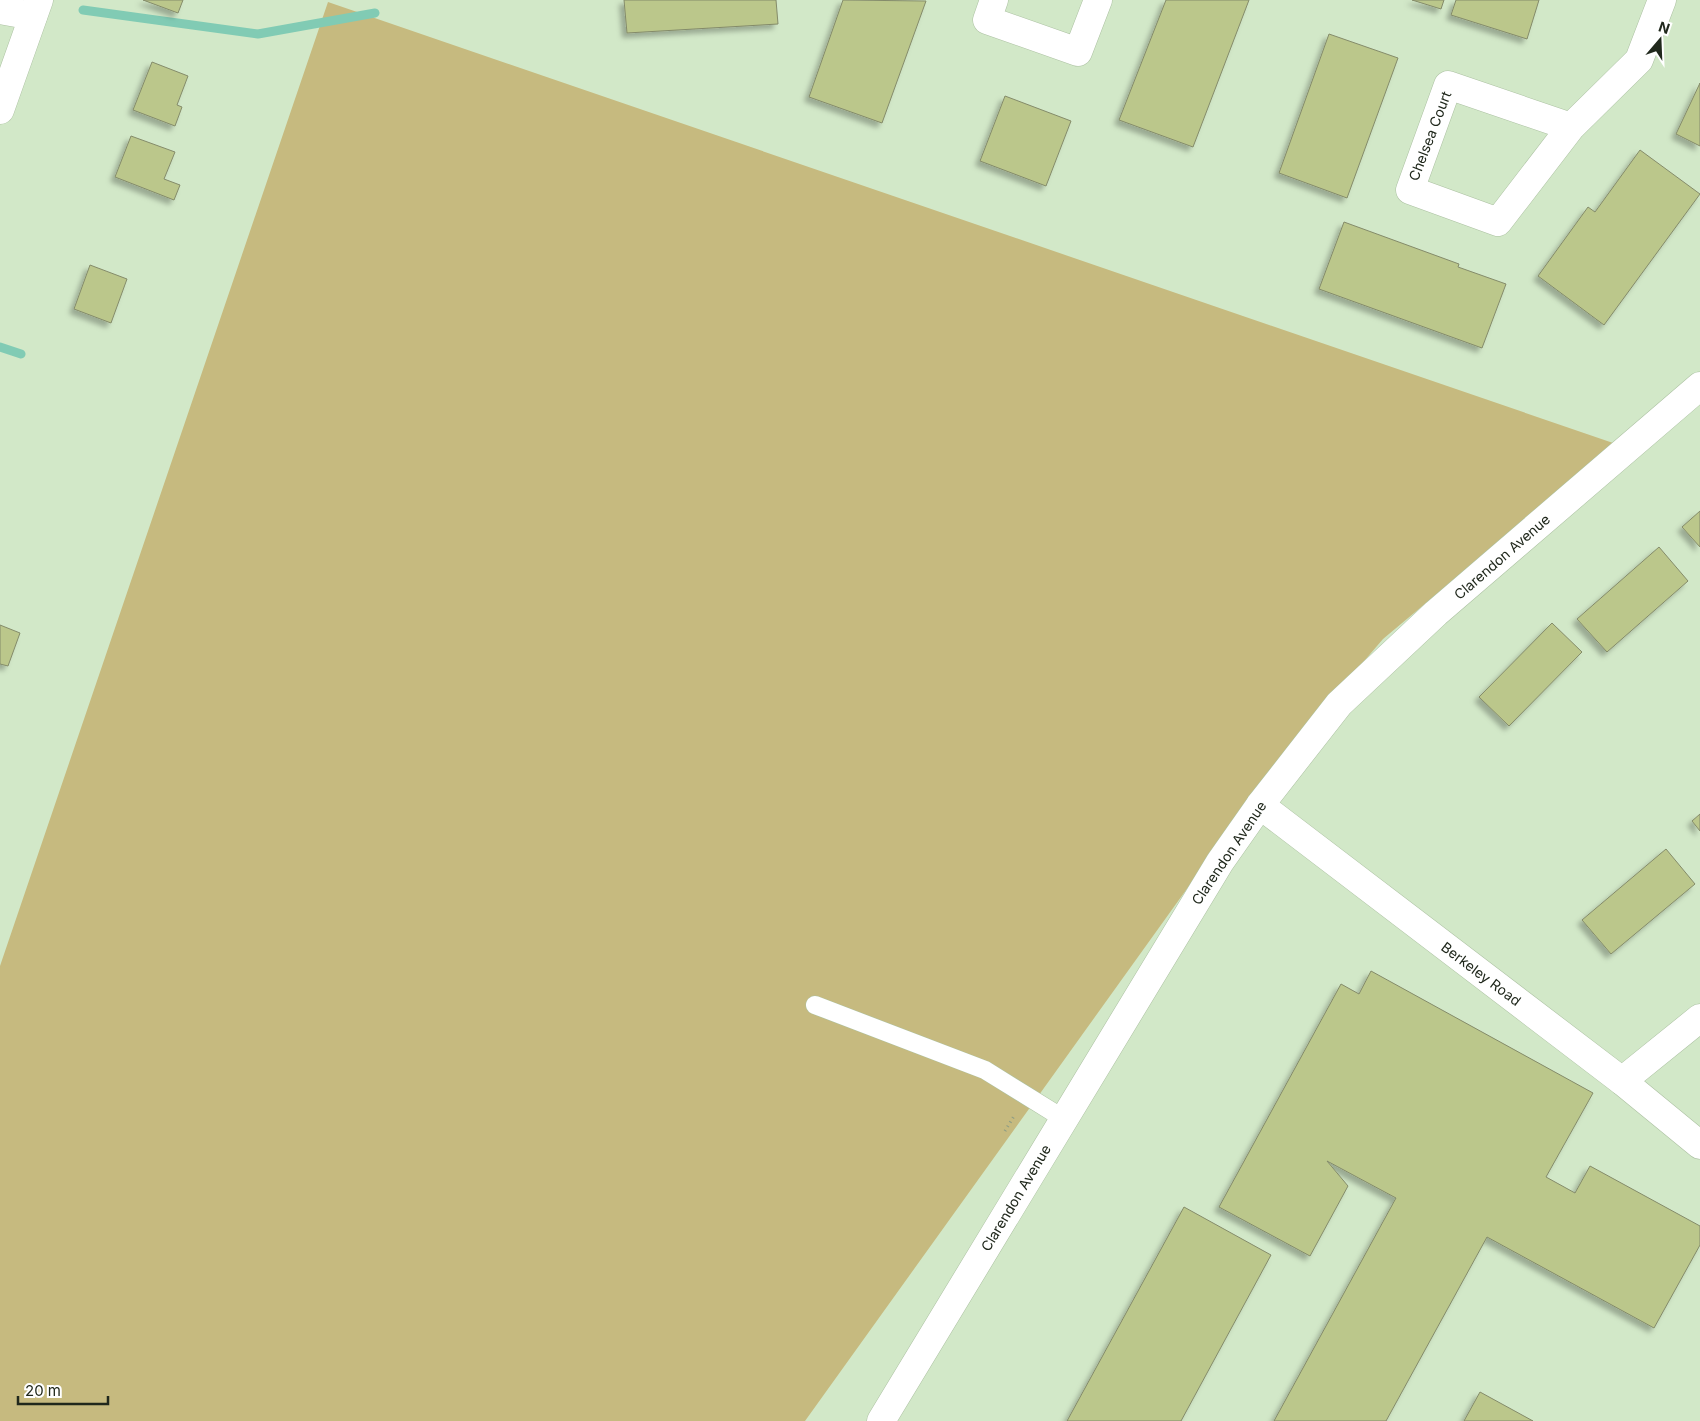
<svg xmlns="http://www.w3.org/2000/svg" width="1700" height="1421" font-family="Inter,sans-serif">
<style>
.green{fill:#c6ba7f}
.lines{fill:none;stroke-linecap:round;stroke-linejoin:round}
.stream{stroke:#81cbb4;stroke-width:9}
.building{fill:#bbc78b;stroke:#848b6a;filter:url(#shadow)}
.service-casing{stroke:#acc1a2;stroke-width:19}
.minor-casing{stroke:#acc1a2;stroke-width:29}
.path{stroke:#8c9c84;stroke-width:3;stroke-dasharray:1 4;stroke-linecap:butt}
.service{stroke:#fff;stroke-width:18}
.minor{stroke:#fff;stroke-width:28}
.labels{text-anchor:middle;stroke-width:4.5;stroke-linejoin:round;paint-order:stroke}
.street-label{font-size:14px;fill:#20281c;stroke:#fff}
</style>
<defs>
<filter id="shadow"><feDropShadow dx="-4.5" dy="4.5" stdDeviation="2.5" flood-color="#0004"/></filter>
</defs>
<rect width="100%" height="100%" fill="#d2e8c8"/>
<path class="green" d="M328,2L1616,444L1383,639L1280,759L805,1421H0V966Z"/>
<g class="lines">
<g class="stream">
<path d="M83,10L258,34L375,13"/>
<path d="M0,347L21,354"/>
</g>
</g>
<g class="building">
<path d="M143,0H183L178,13Z"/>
<path d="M624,0H776L778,24L627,33Z"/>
<path d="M843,0L926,1L882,123L809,97Z"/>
<path d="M1166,0H1249L1193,147L1119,120Z"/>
<path d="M1412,0H1444L1441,9Z"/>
<path d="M1456,0H1539L1527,39L1451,15Z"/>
<path d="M1329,34L1398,58L1347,198L1279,173Z"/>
<path d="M152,62L188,76L177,105L182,107L175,126L133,110Z"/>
<path d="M1700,83V146L1676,134Z"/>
<path d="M1005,96L1071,121L1046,186L980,161Z"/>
<path d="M131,136L175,152L164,179L180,185L174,200L115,177Z"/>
<path d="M1640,150L1700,194L1604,325L1538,276L1588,207L1595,212Z"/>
<path d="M1344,222L1459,264L1458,267L1506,284L1482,348L1319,289Z"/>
<path d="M90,265L127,279L111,323L74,309Z"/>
<path d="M1700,511V547L1682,527Z"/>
<path d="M1659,547L1688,581L1607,652L1577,619Z"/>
<path d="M1552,623L1582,652L1509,726L1479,697Z"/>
<path d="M0,625L20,633L8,666L0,664Z"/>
<path d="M1700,814V831L1692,821Z"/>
<path d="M1666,849L1695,884L1611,954L1582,920Z"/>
<path d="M1371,971L1593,1093L1546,1177L1575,1193L1590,1166L1700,1226V1245L1654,1328L1487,1237L1386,1421H1274L1396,1198L1327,1161L1348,1186L1310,1256L1219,1207L1341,984L1359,994Z"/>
<path d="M1184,1207L1271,1255L1181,1421H1067Z"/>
<path d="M1480,1392L1533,1421H1464Z"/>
</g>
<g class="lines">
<g class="service-casing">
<path id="service" d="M815,1005L985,1070L1064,1119"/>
</g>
<g class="minor-casing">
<g id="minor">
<path d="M994,0L987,20L1078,52L1098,0"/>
<path d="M0,10L33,16"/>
<path d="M0,110L39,0"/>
<path d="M1571,127L1448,85L1410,190L1498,222L1571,127L1639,60L1662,0"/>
<path d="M1260,805L1622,1081L1700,1145"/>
<path d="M1622,1081L1700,1018"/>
<path d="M881,1421L1220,862L1260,805L1339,704L1436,613L1700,386"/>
</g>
</g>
<path class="path" d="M1005,1131L1014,1116"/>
<use href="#service" class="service"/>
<use href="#minor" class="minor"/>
</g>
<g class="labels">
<g class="street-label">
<text transform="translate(1430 136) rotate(-69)" y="5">Chelsea Court</text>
<text transform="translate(1502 557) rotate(-41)" y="5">Clarendon Avenue</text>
<text transform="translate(1229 853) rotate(-56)" y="5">Clarendon Avenue</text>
<text transform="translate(1481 974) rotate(37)" y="5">Berkeley Road</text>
<text transform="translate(1016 1198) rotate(-59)" y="5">Clarendon Avenue</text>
</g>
</g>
<g transform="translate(1660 40) rotate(19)" stroke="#ffffff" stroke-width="4" paint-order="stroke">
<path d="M0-4L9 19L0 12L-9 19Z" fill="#20281c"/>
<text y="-8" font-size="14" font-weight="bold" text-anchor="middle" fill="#20281c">N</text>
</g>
<path d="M18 1396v8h90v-8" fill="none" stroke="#20281c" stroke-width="2.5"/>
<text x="25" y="1396" font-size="15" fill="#20281c" stroke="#ffffff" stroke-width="4" paint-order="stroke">20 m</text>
</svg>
